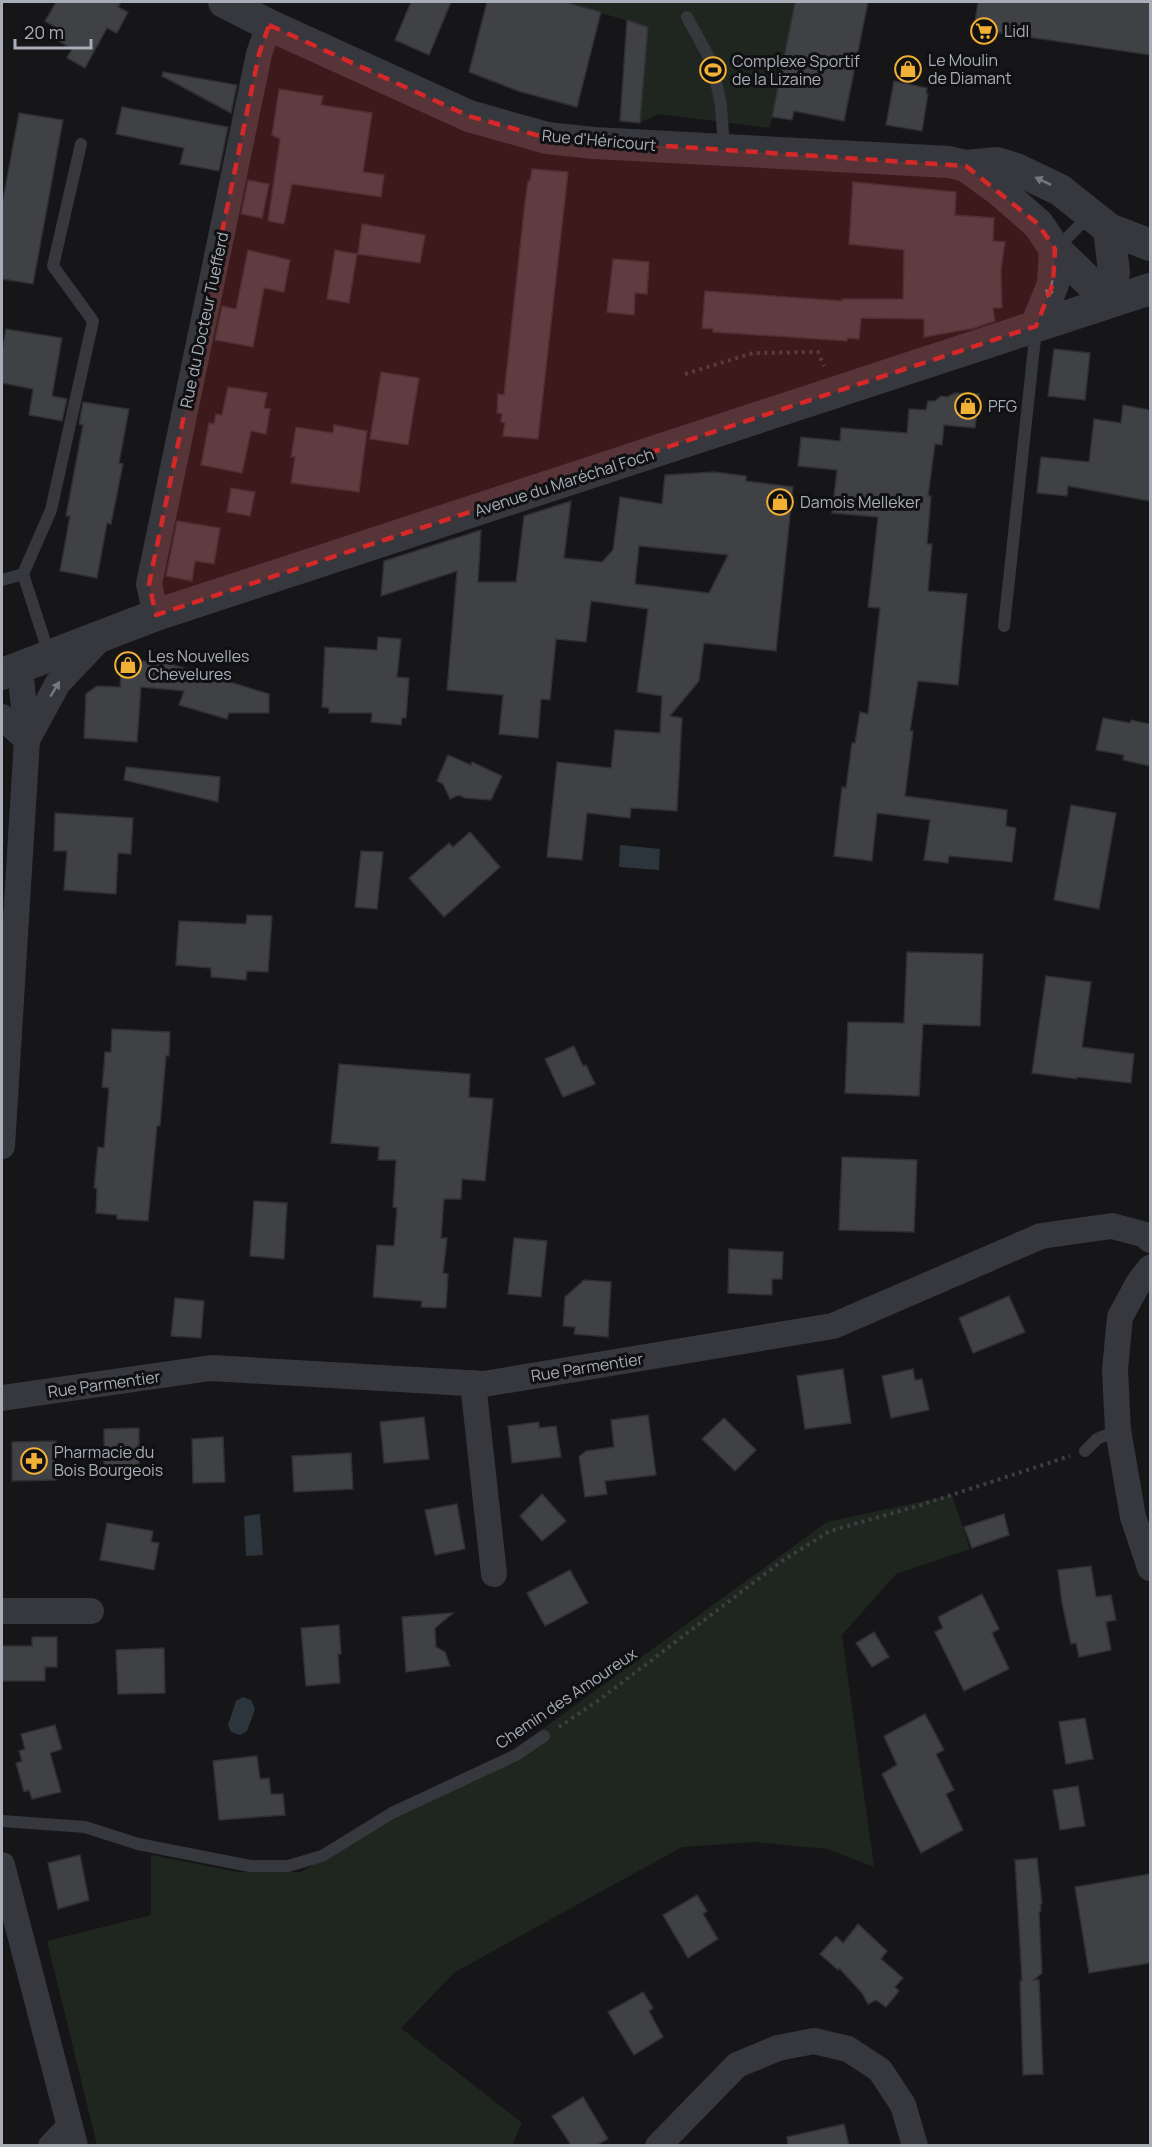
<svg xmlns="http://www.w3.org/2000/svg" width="1152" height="2147" font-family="Manrope,sans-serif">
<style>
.green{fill:#1e261f}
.water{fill:#2c353c}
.building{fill:#404145;stroke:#303034;stroke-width:1.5;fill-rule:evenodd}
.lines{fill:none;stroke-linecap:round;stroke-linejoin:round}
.path{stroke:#3d3f44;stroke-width:4;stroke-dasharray:3 4.5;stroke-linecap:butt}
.service{stroke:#37383d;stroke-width:12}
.minor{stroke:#37383d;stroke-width:26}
.tertiary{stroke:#37383d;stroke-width:32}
.oneway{fill:#757881}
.marked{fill:#d62828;fill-opacity:0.2;stroke:#d62828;stroke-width:4.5;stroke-dasharray:12 8;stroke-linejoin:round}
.labels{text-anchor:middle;stroke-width:6;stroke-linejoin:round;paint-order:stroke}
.poi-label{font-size:16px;fill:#a8adb8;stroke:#111113;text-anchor:start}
.street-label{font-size:16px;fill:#a8adb8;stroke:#111113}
</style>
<rect width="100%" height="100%" fill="#161618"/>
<g class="green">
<path d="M565,2H795L770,128L658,114L640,123L648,27Z"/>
<path d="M952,1495L970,1549L896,1574L842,1635L874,1867L827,1849L755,1842L682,1847L455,1972L401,2028L522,2123L512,2145H97L47,1941L151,1915V1855L238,1872H301L515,1749L827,1522Z"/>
</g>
<g class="water">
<path d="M620,845L660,849L659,870L619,867Z"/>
<path d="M260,1514L263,1555L246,1556L244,1516Z"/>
<path d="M243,1697L251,1700L255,1709L247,1731L240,1735L231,1732L228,1725L236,1701Z"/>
</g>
<g class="building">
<path d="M56,2H121L118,7L128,12L117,33L107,28L85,68L67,58L72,49L52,37L57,28L45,21Z"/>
<path d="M411,2H451L429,55L395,40Z"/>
<path d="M487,2H565L601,12L577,107L518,91L469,72Z"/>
<path d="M795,2H868L844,121L794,111L792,120L772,117Z"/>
<path d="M978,2H1150V55L974,29Z"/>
<path d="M627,20L648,27L640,123L620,121Z"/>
<path d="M163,72L237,85L231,113L162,76Z"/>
<path d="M894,81L927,88L926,93L928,94L922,131L886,125Z"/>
<path d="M279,89L323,96L321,105L372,113L363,172L384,175L381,197L292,184L284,224L268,221L280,139L272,135Z"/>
<path d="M122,107L228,127L219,171L180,164L184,148L116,134Z"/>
<path d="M19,113L63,120L33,284L2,279V205Z"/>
<path d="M532,169L568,172L538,439L503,436L505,423L501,422L502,414L497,413L498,394L504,395L525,202L528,181H530Z"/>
<path d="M248,180L269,184L262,218L241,214Z"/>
<path d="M853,182L956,192L955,215L994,218L993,241L1005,242L1001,270L1002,308H993L995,321L975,328L924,337V319L861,318L859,339L847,338V341L713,332V329L702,328L705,291L842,301V299H903L904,250L849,244Z"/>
<path d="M362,224L425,235L420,263L358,254Z"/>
<path d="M248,250L290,260L284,292L264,288L253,347L215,340L222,306L236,309Z"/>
<path d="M335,250L357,254L349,303L327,299Z"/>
<path d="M613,259L649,262L647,294L635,293L634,315L607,312Z"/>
<path d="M6,329L62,338L52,396L67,399L62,421L29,415L33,389L2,383V351Z"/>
<path d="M1054,349L1090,353L1085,400L1048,396Z"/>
<path d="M381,372L419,378L408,445L370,439Z"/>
<path d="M228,387L267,393L264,408L270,409L266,434L251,431L242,473L201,465L209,423L214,424L216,414L222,415Z"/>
<path d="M955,393L979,394L975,428L944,425L942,445L935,444L928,496H931L927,544H932L928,591L967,594L958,685L918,681L910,731H913L905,796L1007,810L1006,826L1016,828L1012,862L949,856L948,863L924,860L930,820L877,813L872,861L834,856L842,787L846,788L852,743H855L860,712L868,714L880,608L868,607L878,517L832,513L837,470L798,466L801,437L840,441L841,428L907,433L909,409L926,410L928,401H935L941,396L947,397Z"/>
<path d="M83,402L129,409L119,463L123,464L111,524L107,523L97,578L60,571L70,516H66L83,425L79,424Z"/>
<path d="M1123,405L1150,410V501L1068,486L1067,496L1037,493L1041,457L1089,462L1094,419L1121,423Z"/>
<path d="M334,425L367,431L359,492L291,483L295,457H291L296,427L333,433Z"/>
<path d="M714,472L746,476V481L793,487L776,651L704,643L699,681L670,716L682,718L677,811L631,808L630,818L587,813L582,860L547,857L557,762L611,768L615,730L660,733L662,696L637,692L648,609L591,601L586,642L556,639L550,700L541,699L538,738L499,734L503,695L447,690L457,571L381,596L384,561L481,530L478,582H516L524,516L571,501L564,558L602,562L613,550L620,497L662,504L665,475ZM639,546L728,555L709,593L635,584Z"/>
<path d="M231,488L255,492L250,516L227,512Z"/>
<path d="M177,521L220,528L214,564L195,561L192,581L166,576Z"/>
<path d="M378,637L401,639L397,677L409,678L406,718H402L401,725L371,722L372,713H329V708L322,707L325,647L377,650Z"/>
<path d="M122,660L164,662L269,694V713H229L227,719L179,705L184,691L141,687L137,742L84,738L86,694L97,686L120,687Z"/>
<path d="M1103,718L1130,723L1131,720L1150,724V766L1123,760L1124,755L1096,750Z"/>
<path d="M448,755L471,765L472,762L502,776L491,800L465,798L459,795L450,799L443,784L437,781Z"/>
<path d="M126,767L220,777L218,802L124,780Z"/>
<path d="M1071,805L1116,813L1099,909L1054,900Z"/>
<path d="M55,813L133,818L131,854L118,853L116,894L64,890L67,851H54Z"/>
<path d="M470,832L500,867L444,917L409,878L449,843L453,847Z"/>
<path d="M361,851L383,852L377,909L355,907Z"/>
<path d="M247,915L272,916L268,972L247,971L246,980L211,977V968L176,965L179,921L246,924Z"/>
<path d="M907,952L983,954L980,1026L923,1024L919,1096L845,1093L848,1022L904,1023Z"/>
<path d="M1046,976L1091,982L1082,1047L1134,1054L1131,1083L1077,1077V1079L1032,1073Z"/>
<path d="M112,1029L170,1032L169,1056H166L160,1126H157L148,1221L117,1219V1215L96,1213L97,1188H94L98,1147L104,1148L109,1088L102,1087L104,1066L105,1052H111Z"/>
<path d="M574,1046L583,1066L586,1065L595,1084L563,1097L545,1059Z"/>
<path d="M339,1064L470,1074L469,1097L493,1099L485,1181L462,1179L461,1199H444L441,1238H447L443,1273L448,1274L446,1308L421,1307L422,1301L373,1297L377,1245L394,1246L397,1208L393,1207L396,1160H378L379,1147L331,1143Z"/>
<path d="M842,1157L917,1160L914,1232L839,1230Z"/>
<path d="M254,1201L287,1203L284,1259L250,1256Z"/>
<path d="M514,1238L547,1241L541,1297L508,1294Z"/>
<path d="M729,1249L783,1252L782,1279H772V1295L728,1293Z"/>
<path d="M584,1280L611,1282L608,1337L574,1334L575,1327L563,1326L565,1297Z"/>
<path d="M1009,1296L1025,1332L973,1353L959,1318Z"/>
<path d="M175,1298L204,1301L201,1338L171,1336Z"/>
<path d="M843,1369L851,1423L805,1429L797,1376Z"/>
<path d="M913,1369L915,1380L922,1379L929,1410L891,1418L882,1376Z"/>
<path d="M648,1415L656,1475L605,1481L607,1494L585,1497L579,1457L586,1451L614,1447L611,1420Z"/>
<path d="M424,1417L429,1459L384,1463L380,1422Z"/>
<path d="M724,1418L756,1450L735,1471L702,1439Z"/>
<path d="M539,1422V1428L556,1426L561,1457L512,1463L508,1426Z"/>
<path d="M139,1428V1469H104V1429Z"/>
<path d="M223,1437L225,1482L193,1483L192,1439Z"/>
<path d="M56,1441V1480L12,1481V1442Z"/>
<path d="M351,1453L353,1489L294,1492L292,1456Z"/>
<path d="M542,1494L566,1521L542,1541L520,1516Z"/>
<path d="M457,1504L465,1549L435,1555L425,1510Z"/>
<path d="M1004,1514L1009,1535L972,1548L964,1527Z"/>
<path d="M107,1523L153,1531L151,1542L159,1543L154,1570L100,1560Z"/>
<path d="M1091,1566L1096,1597L1111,1595L1116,1620L1106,1622L1111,1650L1079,1657L1076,1643L1071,1644L1062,1603L1058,1570Z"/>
<path d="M570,1570L588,1603L545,1626L527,1593Z"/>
<path d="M982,1594L999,1629L992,1633L1009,1669L964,1691L935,1632L943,1628L938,1617Z"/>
<path d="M453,1613L435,1628L436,1647L445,1652L450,1666L406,1672L402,1617Z"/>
<path d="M339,1625L341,1654H338L340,1683L306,1686L301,1628Z"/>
<path d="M874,1632L889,1657L872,1667L856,1643Z"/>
<path d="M32,1637H57V1667H45V1681H2V1646H32Z"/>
<path d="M164,1648L165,1693L118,1694L116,1650Z"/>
<path d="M925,1714L944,1750L936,1754L954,1790L946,1794L963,1830L921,1853L882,1774L897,1765L884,1736Z"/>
<path d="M1085,1718L1093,1759L1066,1764L1059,1722Z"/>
<path d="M55,1725L62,1749L50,1753L61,1792L32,1799L29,1790L24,1792L16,1763L22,1761L19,1751L25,1749L21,1734Z"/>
<path d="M257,1756L260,1779L269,1778L271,1794H283L285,1815L219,1820L213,1761Z"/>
<path d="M1078,1786L1085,1826L1060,1830L1053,1790Z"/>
<path d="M80,1855L89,1900L58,1909L48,1863Z"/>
<path d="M1037,1858L1042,1904H1040L1041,1911L1039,1912L1042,1973L1034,1980H1039L1043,2074L1023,2075L1020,1981H1022L1015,1860Z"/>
<path d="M1150,1874V1963L1089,1973L1075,1887Z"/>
<path d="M697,1895L707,1911L703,1914L718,1939L688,1958L663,1915Z"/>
<path d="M858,1924L887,1951L881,1959L903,1978L895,1987L899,1991L886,2007L876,2000L868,2004L862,1993L839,1968L838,1970L820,1954L836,1936L843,1943Z"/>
<path d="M643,1992L653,2008L649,2011L663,2037L634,2055L608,2012Z"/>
<path d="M583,2097L608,2139L597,2145H571L552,2116Z"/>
<path d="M844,2124L849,2145H788L787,2137Z"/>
</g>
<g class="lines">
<g class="path">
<path d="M685,374L753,353L818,352L824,366"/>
<path d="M559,1727L599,1700L782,1561L830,1531L921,1505L1070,1456"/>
</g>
<g class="service">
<path d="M687,17L712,63L721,105L724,149"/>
<path d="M1056,249L1090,215"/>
<path d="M23,574L51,510L93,321L53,266L81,144"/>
<path d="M2,580L23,574L49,654"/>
<path d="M1004,626L1036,329"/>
<path d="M1085,1451L1097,1439L1118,1430"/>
<path d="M2,1821L85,1827L138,1844L250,1866H288L322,1856L392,1813L516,1755L544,1736"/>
</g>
<g class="minor">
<path d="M156,615L149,584L259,54L269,25"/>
<path d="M2,717L27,740"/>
<path d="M27,740L58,683L100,639"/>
<path d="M2,1146L27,740L20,667"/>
<path d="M1150,1268L1139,1282L1120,1317L1115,1370L1118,1430L1133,1517L1150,1568"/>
<path d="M473,1383L494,1574"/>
<path d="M2,1398L211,1368L484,1384L833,1326L1041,1236L1112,1226L1146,1235L1150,1240"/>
<path d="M2,1611H91"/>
<path d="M2,1865L75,2146"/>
<path d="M51,2146L70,2126"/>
<path d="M658,2146L737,2065L778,2048L814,2041L848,2049L880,2070L903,2105L915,2146"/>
</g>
<g class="tertiary">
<path d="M224,2L269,25L469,116L547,138L594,143L949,162L966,166L997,163L1016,169L1060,190L1109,229L1114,272L1109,301"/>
<path d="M966,166L999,190L1038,224L1055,249L1109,301"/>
<path d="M1109,229L1150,245"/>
<path d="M1036,326L1053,284L1055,249"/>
<path d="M2,674L156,615L1150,289"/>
</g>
</g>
<defs><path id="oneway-solid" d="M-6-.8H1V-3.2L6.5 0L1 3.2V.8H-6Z" transform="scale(1.5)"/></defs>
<g class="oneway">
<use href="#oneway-solid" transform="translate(1043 181) rotate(-154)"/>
<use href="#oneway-solid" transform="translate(1050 289) rotate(107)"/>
<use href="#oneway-solid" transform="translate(55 689) rotate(-59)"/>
</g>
<path class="marked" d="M269,25L469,116L547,138L966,166L1038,224L1055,249L1053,284L1036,326L156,615L149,584L259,54Z"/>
<defs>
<g id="supermarket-ring" transform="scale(1.35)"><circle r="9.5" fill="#111113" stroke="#f2b134" stroke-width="1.5"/><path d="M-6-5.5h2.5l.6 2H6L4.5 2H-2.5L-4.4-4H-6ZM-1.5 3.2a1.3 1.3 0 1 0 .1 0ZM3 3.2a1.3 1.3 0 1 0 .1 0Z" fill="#f2b134"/></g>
<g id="shop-ring" transform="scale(1.35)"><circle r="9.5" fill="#111113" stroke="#f2b134" stroke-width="1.5"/><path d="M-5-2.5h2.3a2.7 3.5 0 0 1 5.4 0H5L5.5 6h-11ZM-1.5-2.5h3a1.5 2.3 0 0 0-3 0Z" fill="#f2b134"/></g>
<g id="stadium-ring" transform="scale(1.35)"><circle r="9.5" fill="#111113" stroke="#f2b134" stroke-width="1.5"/><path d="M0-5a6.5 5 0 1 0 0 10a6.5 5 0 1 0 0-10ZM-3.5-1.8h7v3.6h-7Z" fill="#f2b134"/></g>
<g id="pharmacy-ring" transform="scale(1.35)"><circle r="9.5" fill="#111113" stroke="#f2b134" stroke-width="1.5"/><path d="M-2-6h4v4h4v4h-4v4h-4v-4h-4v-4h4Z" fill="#f2b134"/></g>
</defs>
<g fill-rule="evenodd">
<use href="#supermarket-ring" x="984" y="31"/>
<use href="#shop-ring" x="908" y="69"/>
<use href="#stadium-ring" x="713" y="70"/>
<use href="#shop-ring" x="968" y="406"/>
<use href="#shop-ring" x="780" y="502"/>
<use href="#shop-ring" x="128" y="665"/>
<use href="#pharmacy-ring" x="34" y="1461"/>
</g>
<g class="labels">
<g class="poi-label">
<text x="1004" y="37">Lidl</text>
<text x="928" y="66">Le Moulin<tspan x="928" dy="18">de Diamant</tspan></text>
<text x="732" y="67">Complexe Sportif<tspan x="732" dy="18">de la Lizaine</tspan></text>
<text x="988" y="412">PFG</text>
<text x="800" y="508">Damois Melleker</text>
<text x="148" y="662">Les Nouvelles<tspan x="148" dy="18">Chevelures</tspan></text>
<text x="54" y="1458">Pharmacie du<tspan x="54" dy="18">Bois Bourgeois</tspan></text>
</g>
<g class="street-label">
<text transform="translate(599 140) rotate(5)" y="6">Rue d'Héricourt</text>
<text transform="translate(204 320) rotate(-78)" y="6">Rue du Docteur Tuefferd</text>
<text transform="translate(564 482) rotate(-18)" y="6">Avenue du Maréchal Foch</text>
<text transform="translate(587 1367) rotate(-9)" y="6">Rue Parmentier</text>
<text transform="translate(104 1384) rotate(-8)" y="6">Rue Parmentier</text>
<text transform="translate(566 1698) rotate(-34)" y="6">Chemin des Amoureux</text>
</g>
</g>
<rect width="1152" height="2147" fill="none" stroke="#a8adb8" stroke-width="6"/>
<path d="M15 39v9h76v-9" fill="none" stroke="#a8adb8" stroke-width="3"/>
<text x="24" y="39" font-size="18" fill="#a8adb8" stroke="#111113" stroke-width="4.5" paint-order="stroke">20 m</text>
</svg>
